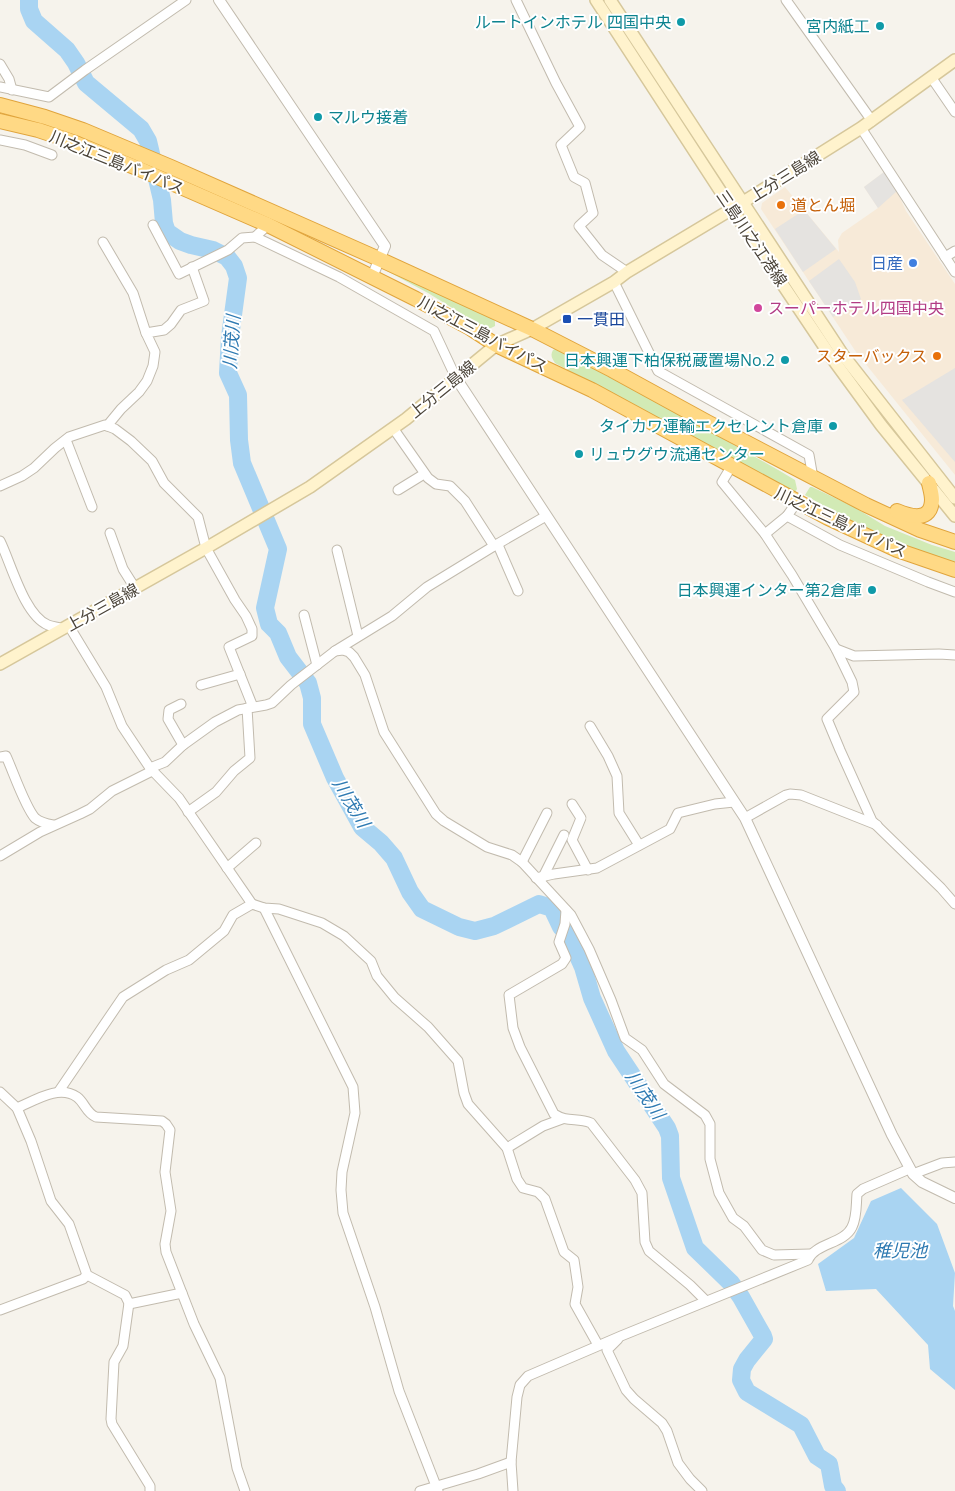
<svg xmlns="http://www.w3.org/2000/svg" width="955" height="1491" font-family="'Open Sans','Noto Sans JP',sans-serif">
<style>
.commercial{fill:#f7ead8}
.green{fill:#d2eab5}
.parking{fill:#e5e3e0}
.water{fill:#a9d4f2}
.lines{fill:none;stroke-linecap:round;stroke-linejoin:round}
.river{stroke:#a9d4f2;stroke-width:18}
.minor-casing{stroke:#c2bbae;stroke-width:11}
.tertiary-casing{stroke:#c2bbae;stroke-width:12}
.secondary-casing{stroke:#d6c79b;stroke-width:14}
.trunk-casing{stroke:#e0a43c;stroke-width:16}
.minor{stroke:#fff;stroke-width:9}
.tertiary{stroke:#fff;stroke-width:10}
.secondary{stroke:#fff3cd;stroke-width:11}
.trunk{stroke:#ffd985;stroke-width:14}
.culture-dot{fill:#0f9aa8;stroke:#fff;stroke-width:2}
.food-dot{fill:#e8710a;stroke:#fff;stroke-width:2}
.shop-dot{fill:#3f7fe0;stroke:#fff;stroke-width:2}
.hotel-dot{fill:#d1479c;stroke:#fff;stroke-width:2}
.transit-dot{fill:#1a4fb4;stroke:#fff;stroke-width:2}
.labels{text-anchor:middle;stroke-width:4;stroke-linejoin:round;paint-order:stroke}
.culture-label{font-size:16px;fill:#0d838f;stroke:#fff;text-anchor:end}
.street-label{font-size:16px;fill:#4b4439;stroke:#fff}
.food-label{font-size:16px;fill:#c56008;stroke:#fff;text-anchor:start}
.shop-label{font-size:16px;fill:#366cbe;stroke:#fff;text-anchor:end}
.hotel-label{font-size:16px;fill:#b23c85;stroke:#fff;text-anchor:start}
.transit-label{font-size:16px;fill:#164399;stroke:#fff;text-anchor:start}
.water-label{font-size:18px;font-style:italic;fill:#2e7ab2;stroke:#fff}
</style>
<rect width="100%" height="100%" fill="#f6f3ec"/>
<path class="commercial" d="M884,172L897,191L906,211L955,284V475L856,352L761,209L762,203L785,187L839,252L838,240L842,233L878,208L864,187Z"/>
<g class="green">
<path d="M386,268L494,319L495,322V326L489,329L485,328L428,293L387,271Z"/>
<path d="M557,348L657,401L780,471L795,480L797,489L794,494L555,363C552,358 550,356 553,350Z"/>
<path d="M810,487H812L854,507L885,526L932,545L955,552V564L888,539L854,523L805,495Z"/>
</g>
<g class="parking">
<path d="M884,172L897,191L878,208L864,187Z"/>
<path d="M804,210L836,249L803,272L775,229Z"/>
<path d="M839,259L855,282L861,299L833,317L809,281Z"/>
<path d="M955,368V462L902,400Z"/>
</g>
<path class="water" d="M901,1188L937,1224L955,1273L953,1306L955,1311V1390L930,1369L928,1345L876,1289L826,1291L818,1264L854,1238L871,1201Z"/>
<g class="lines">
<path class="river" d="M29,0V9L34,21L67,50L76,63L86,83L141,129L148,141L162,200L164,223L167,232L180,241L191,245L213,250L227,257L234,266L238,278L230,337L228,373L238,395L239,440L242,463L278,549L265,608L269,624L278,633L288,657L308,683L312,698V724L335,778L362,827L381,843L394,858L410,892L422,909L459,927L475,931L494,926L539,904L552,908L561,927L567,931L583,967L592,998L616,1051L667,1128L670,1136L671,1178L695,1248L731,1283L741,1297L763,1336L764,1339L747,1360L742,1369L741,1380L747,1392L801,1425L817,1456L829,1464L833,1486L837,1491"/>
<g class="minor-casing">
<g id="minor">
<path d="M516,0L556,83L580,127L561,145L574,177L585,183L593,213L579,226L602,255L627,272"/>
<path d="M786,0L872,121"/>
<path d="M0,64L9,79L12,90"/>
<path d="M931,77L955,112"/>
<path d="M0,87L49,97L85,70L186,0"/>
<path d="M861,128L955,272"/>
<path d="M0,140L25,145L52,155"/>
<path d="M153,225L179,274L228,250L242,238L255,237"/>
<path d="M268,225L255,237L339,277L434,331L456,378"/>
<path d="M103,242L133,293L146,333"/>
<path d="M945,257L955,251"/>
<path d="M614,282L658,371L809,455L813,478"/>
<path d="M107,426L121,409L139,392L147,381L153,366L155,352L146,333L164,330L171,324L181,310L204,301L192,267"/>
<path d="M393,428L428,478L436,484L450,486L465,501L494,546"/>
<path d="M66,440L92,507"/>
<path d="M731,467L722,482L765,534L792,575L836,649L852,682L854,692L827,719L840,750L872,821L941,888L955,904"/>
<path d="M0,486L22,476L34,468L55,448L69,437L105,425L115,429L131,441L152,461L164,483L198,517L206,548L235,600L246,616L252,629V636L229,647L253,707"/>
<path d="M398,490L424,474"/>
<path d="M787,516L840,545L928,582L955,592"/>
<path d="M110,533L123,569L135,588"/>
<path d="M765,534L787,516L797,502"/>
<path d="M0,541C11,563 24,615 48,625C53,627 58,627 63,629"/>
<path d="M498,545L518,591"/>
<path d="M337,550L358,636"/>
<path d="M304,615L317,665"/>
<path d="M69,626L106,687L122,726L150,768L179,798L252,904"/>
<path d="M836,649L854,656L939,654L955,655"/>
<path d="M335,651L343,650L349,652L354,657L365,675L384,732L436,814L444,821L487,847L512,855L522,862L571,915L589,949L611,1000L625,1038L642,1050L664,1084L705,1115L710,1124V1159L719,1193L733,1218L744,1226L762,1250L774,1255L810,1254"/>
<path d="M201,685L240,674"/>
<path d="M181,704L169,710L168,719L183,745"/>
<path d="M590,726L608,756L617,776L619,813L639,845"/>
<path d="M0,757L6,756C13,771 25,807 35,818C41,823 47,824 53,825"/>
<path d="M150,768L165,762L183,745L215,722L238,710L266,705L272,703L291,685L335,651L392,616L427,587L494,546L546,516"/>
<path d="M572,804L581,818L572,840L588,870"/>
<path d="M188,812L216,792L234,771L250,758L247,708"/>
<path d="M745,818L786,795L790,794L801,795L877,825"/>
<path d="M0,856L40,832L80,814L90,809L112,791L152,771"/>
<path d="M522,862L547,813"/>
<path d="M227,868L256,843"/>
<path d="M543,877L564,835"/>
<path d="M536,878L554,874L597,868L670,829L678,813L715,804L734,802"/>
<path d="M264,908L353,1087L355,1113L342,1172L341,1190L343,1213L375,1307L399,1391L438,1491"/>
<path d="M566,910L565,924L559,942L566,958L562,964L509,995L513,1028L520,1047L554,1114C568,1123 577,1117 591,1123L635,1180L642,1193L645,1242L649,1251L690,1285L706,1301"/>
<path d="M59,1091L123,997L166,970L189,960L224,931L233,915L252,904L264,908L279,909L322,923L344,936L371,961L377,976L395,998L428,1027L458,1061L464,1093L468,1104L507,1148L517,1179L523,1188L538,1192L545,1199L564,1252L574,1260L578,1287L575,1304L598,1345"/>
<path d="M0,1092L17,1108L31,1141L51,1201L69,1224L87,1275L125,1295L129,1303L123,1346L114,1362L111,1419L112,1424L150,1486V1491"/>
<path d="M17,1108C34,1101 59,1084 77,1097C85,1103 86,1113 96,1117L162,1121L166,1124L170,1130L165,1172L171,1211L165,1244L166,1252L194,1324L220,1378L237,1468L245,1491"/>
<path d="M507,1148L543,1126L562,1119"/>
<path d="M913,1174L942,1163L955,1162"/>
<path d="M129,1304L182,1293"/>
<path d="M0,1310L83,1279L87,1275"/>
<path d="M618,1339L607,1350L626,1390L634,1399L662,1423L667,1431L678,1463L690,1479L702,1491"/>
<path d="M420,1491L478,1474L511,1462"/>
<path d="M513,1491L511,1462L517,1397L520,1385L528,1376L621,1336L808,1260C815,1243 844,1244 852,1227C857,1217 856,1205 857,1194L863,1189L909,1169"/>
</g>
</g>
<g class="tertiary-casing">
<g id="tertiary">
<path d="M219,0L385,246L372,277"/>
<path d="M456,378L745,818L892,1135L913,1174L922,1182L955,1198"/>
</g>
</g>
<g class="secondary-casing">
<g id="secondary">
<path d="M596,0L732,209L832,358L881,425L955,516"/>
<path d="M610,0L843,355L955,498"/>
<path d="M0,664L206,548L310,487L406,419L496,345L532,329L614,282L627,272L732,209L861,128L955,60"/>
</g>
</g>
<g class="trunk-casing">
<g id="trunk">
<path d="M0,105L45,117L83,130L171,167L379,259L532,329L612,370L707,422L866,505L920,530L955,542"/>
<path d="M0,121L38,130L68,140L137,168L268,225L416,299L470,328L496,345L592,390L828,518L897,550L955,570"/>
<path d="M897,511C911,517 931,522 932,500C932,494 930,488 929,483"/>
</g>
</g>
<use href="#minor" class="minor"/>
<use href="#tertiary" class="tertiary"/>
<use href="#secondary" class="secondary"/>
<use href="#trunk" class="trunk"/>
</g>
<g class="culture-dot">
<circle cx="681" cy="22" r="5"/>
<circle cx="880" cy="26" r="5"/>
<circle cx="318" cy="117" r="5"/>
<circle cx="785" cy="360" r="5"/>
<circle cx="833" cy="426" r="5"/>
<circle cx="579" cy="454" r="5"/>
<circle cx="872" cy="590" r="5"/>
</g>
<g class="food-dot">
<circle cx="781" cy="205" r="5"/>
<circle cx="937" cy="356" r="5"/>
</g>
<circle class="shop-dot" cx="913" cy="263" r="5"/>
<circle class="hotel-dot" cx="758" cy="308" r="5"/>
<rect class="transit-dot" x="562" y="314" width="10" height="10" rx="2.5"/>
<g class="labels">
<g class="culture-label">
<text x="671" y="28">ルートインホテル 四国中央</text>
<text x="870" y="32">宮内紙工</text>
<text x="328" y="123" text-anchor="start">マルウ接着</text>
<text x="775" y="366">日本興運下柏保税蔵置場No.2</text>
<text x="823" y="432">タイカワ運輸エクセレント倉庫</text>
<text x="589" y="460" text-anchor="start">リュウグウ流通センター</text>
<text x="862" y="596">日本興運インター第2倉庫</text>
</g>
<g class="street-label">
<text transform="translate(117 162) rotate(22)" y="6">川之江三島バイパス</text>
<text transform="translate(785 176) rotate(-32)" y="6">上分三島線</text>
<text transform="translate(752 238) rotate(56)" y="6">三島川之江港線</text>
<text transform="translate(483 334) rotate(28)" y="6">川之江三島バイパス</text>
<text transform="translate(442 389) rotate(-39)" y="6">上分三島線</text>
<text transform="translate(841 522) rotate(25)" y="6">川之江三島バイパス</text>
<text transform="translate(102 607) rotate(-29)" y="6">上分三島線</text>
</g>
<g class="food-label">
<text x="791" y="211">道とん堀</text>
<text x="927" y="362" text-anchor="end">スターバックス</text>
</g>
<g class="shop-label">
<text x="903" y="269">日産</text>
</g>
<g class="hotel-label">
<text x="768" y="314">スーパーホテル四国中央</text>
</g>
<g class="transit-label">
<text x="577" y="325">一貫田</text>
</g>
<g class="water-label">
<text transform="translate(232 342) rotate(-86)" y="6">川茂川</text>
<text transform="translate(351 803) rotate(59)" y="6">川茂川</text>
<text transform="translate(645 1095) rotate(56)" y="6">川茂川</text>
<text x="900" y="1257">稚児池</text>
</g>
</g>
</svg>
